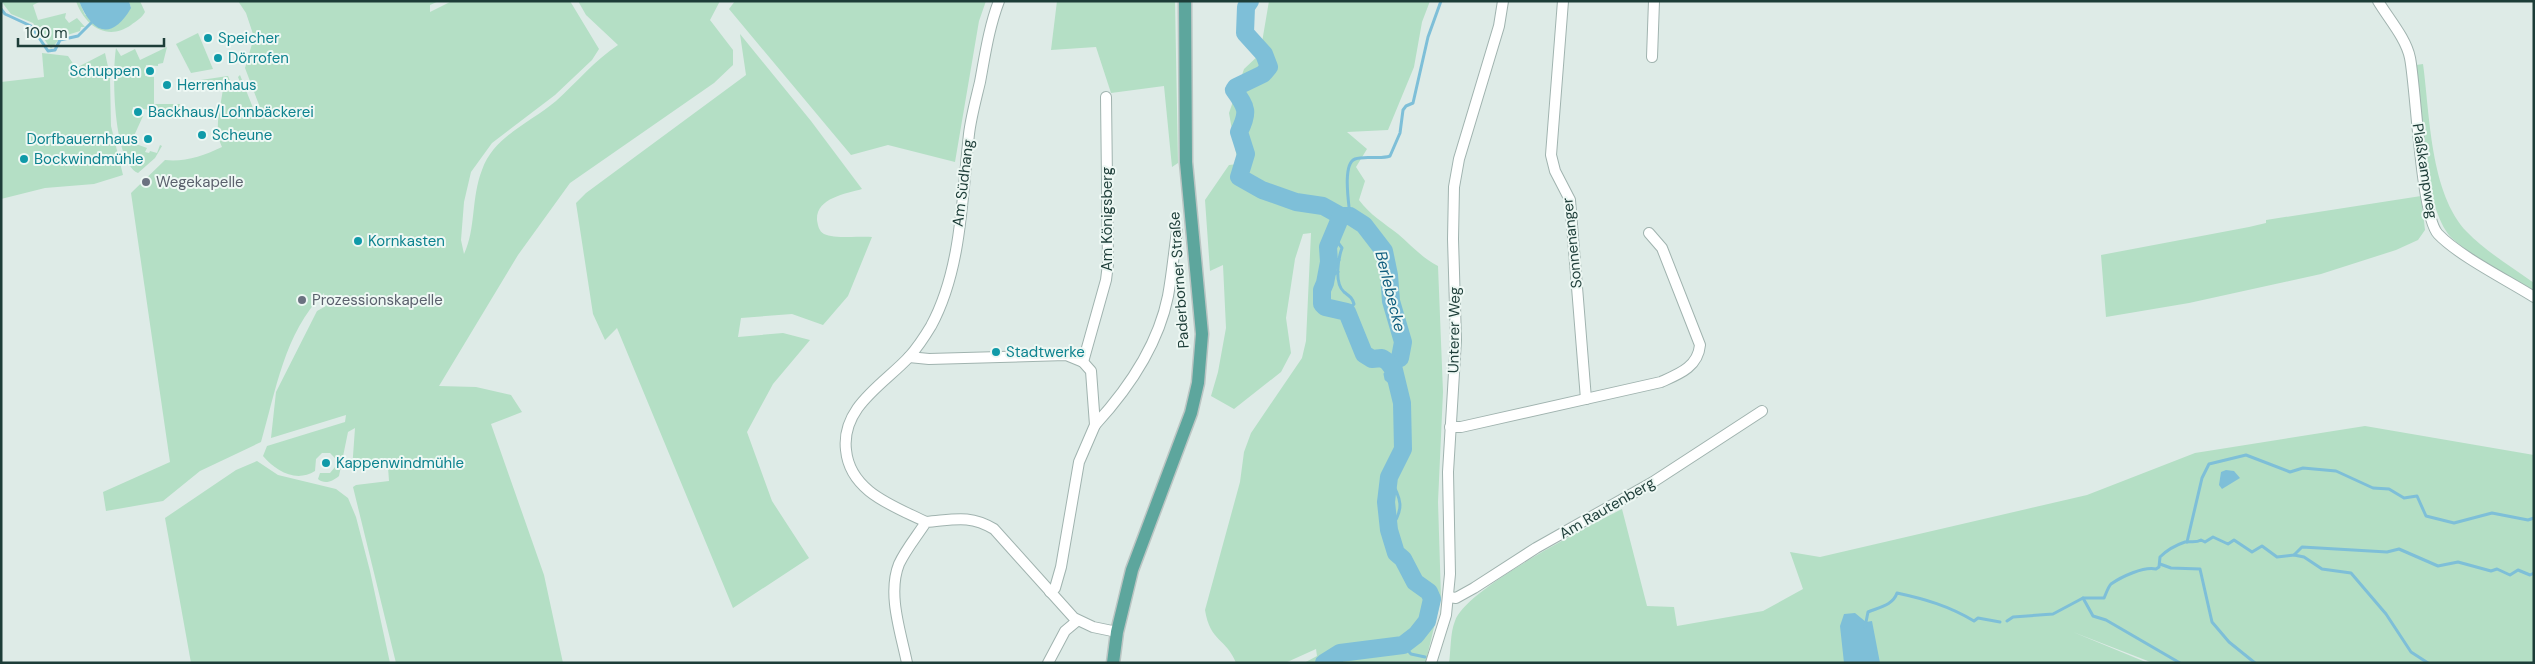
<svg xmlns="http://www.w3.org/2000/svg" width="2535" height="664" font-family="'DM Sans',sans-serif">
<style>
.green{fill:#b4dfc5}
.water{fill:#7ebfd8}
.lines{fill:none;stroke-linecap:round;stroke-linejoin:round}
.stream{stroke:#7ebfd8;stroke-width:3}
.river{stroke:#7ebfd8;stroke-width:18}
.minor-casing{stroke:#a0b3af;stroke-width:12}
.major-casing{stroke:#bbc5c3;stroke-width:15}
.minor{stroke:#fff;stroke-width:10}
.major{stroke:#5da69d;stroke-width:12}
.culture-dot{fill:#0f9aa8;stroke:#eef8f4;stroke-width:2}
.worship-dot{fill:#6b7280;stroke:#eef8f4;stroke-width:2}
.labels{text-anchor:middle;stroke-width:4;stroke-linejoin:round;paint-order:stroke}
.culture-label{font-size:15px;fill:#0d838f;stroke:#eef8f4;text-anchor:start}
.street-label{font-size:15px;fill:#1d3d38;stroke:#eef8f4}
.worship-label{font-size:15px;fill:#5b616d;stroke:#eef8f4;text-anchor:start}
.water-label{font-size:16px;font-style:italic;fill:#115f7f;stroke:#eef8f4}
</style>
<rect width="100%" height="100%" fill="#deebe7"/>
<g class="green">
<path d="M1,1H41L33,5L38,20L66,13L65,18L69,23L77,18L85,27H81L80,31L61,37L51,49L33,23L11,14Z"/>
<path d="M76,1H79L85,15L131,8L129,1H140L145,12C142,18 136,21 131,25C107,42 84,25 76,1Z"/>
<path d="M238,1H439L430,5V12L452,1H570L599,49L592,60L555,95L492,143L471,172L464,202L461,240L464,254C476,229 471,198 482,170C494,136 530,123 556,101C577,82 595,60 618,45L586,15L578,1H720L710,20L733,50V65L714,83L570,183L518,255L439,386L476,387L511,395L522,412L491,424L544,575L563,663H396L353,487L356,485L389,481L388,467L352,470L355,428L348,432L339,476C333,481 325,485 318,479L320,473H330L335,467L336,459L330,453H322L316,459L315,471C296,483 276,471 263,456L267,446L345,422L346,415L271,438L276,392L317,311L326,306L324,293C284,333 276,391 261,442L200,471L163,501L106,511L103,492L170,462L131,193L165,160C185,162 203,156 222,147C213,129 221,107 223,88L191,84L194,81L228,76L230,81L227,82L231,92L242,87L238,77L240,75L255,113L261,110L245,68L254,37L246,13Z"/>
<path d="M735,1H986L979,21L955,162L888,145L851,155L729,9Z"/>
<path d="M1057,1H1175L1178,163L1172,167L1164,86L1111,93L1096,47L1051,50Z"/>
<path d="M1269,1H1430L1422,22L1414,67L1388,130L1347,132L1367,149L1356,167L1365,181L1359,200C1370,215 1384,223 1398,234C1412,246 1421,257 1438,266L1443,392L1438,502L1441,598L1426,661L1304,663L1317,656L1316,649L1285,663H1236C1227,639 1210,642 1205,610L1240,482L1244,452L1251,433L1302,358L1306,341L1311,233L1303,234L1295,259L1286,318L1291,353L1281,372L1234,409L1211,396L1218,372L1226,328L1223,265L1210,271L1205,200L1229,165L1238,164L1229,113L1244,69L1260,54Z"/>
<path d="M198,33L213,69L191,73L176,44Z"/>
<path d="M740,34L811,121L862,189C845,194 816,198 817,220C818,226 819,231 824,234C834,239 860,236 872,237L848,296L823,325L792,314L741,318L738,337L783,333L810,340L773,384L747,432L772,501L809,558L733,608L617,328L605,340L593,314L576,203L586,193L746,75Z"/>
<path d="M167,47L163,63L158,64V66L146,65L145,76L154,77V104H180L176,115L133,107L132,114L143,116L133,138L137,140L136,144L147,148L145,152L149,153L150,151L157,153L160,145L162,146L155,158L138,173C113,161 112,73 116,48L121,56L135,49L140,60Z"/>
<path d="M42,53L68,56L76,68L105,53L110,76L111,126L123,175L94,184L45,188L1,199V82L44,77Z"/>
<path d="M2423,64C2430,115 2430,193 2467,232C2485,251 2512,267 2534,283V291C2508,275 2477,260 2454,240C2423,214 2420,105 2416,65Z"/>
<path d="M2421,196L2425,230L2418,240L2396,250L2321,274L2189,303L2106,317L2101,255L2249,227L2266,223V220Z"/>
<path d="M2365,426L2534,455V663H2153L2073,632L2148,663H1449C1451,650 1450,633 1455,621C1465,589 1589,526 1622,509L1647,606L1674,607L1677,626L1763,611L1803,589L1790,552L1820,557L2087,495L2195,453Z"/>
<path d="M257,461L278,475L336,489L348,498L356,517L370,571L390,663H191L165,518L236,470Z"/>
</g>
<g class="water">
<path d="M79,1H129L131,8C112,41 92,34 79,1Z"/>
<path d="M2226,470L2234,471L2240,478L2222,489L2219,485L2221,472Z"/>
<path d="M1855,613L1866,622L1872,621L1880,663H1844L1840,626L1844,614Z"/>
</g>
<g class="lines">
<g class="stream">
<path d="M1,9L5,14L31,26L48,51L55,50L60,40L78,36L92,22"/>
<path d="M1350,216C1349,204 1342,164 1355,159C1365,155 1380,160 1390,156L1400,133L1403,110L1406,106L1413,103L1428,37L1441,1"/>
<path d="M1333,236L1342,248C1338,259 1334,283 1344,292C1349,296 1352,297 1354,304L1347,312"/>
<path d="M1329,258L1339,260"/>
<path d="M1326,279L1338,272"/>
<path d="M1392,367L1385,374L1386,379L1397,388"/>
<path d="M1389,530C1406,509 1401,498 1389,477"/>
<path d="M2187,542L2202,478L2209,464L2246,455L2290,472L2303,468L2336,471L2373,488L2389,489L2404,498L2417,496L2426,516L2454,523L2492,513L2528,520L2534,518"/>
<path d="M2294,555L2304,557L2322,569L2351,573L2386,614L2411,652L2428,663"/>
<path d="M2160,564L2171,568L2200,569L2212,622L2229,642L2255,663"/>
<path d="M2083,598L2093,616L2106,620L2180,663"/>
<path d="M2007,621L2013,617L2053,614L2083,598H2104C2106,594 2108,587 2111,584C2121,577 2144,566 2156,569L2159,567L2160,557C2167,550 2176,545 2185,542C2191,541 2196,543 2201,540L2205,542L2213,537L2228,544L2234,540L2252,552L2262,546L2277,557L2294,555L2302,547L2387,552L2399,549L2438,566L2458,562L2491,571L2497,569L2510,575L2518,570L2530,575L2534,573"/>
<path d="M1865,627L1868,612C1880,607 1893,605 1897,593C1925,599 1949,606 1974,621L1978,618L2000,622"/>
<path d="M1403,645L1411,654L1425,657"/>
</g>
<g class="river">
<path d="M1250,1L1246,7L1245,33L1264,54L1269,67L1263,74L1236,87L1234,90C1247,108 1249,112 1239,132L1246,154L1239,177L1262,190L1296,202L1323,206L1341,216H1350L1364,225L1384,251L1389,275L1391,301L1403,342L1400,358"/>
<path d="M1324,663L1340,653L1403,645L1416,635L1427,621L1432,599L1429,592L1415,582L1403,559L1396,553L1389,530L1386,502L1389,477L1403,449L1402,403L1394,370L1388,362L1382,358L1372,359L1364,354L1347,312L1325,307L1322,304V290L1325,283L1329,262L1328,247L1341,216"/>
</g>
<g class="minor-casing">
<g id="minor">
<path d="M1563,1L1551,155L1555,171L1570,200L1586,399"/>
<path d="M2378,1C2388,18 2406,38 2410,58C2416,88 2421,216 2438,234C2459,256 2507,280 2534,297"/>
<path d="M1652,57L1654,1"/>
<path d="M909,357L929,359L1066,355L1083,362L1091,371L1095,425L1079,462L1061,567L1055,588L1050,592"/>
<path d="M1083,362L1106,280L1108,264L1106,97"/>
<path d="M1095,425C1129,388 1158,346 1168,296C1172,274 1174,252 1177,231"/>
<path d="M1450,427H1461L1661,382C1679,374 1698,367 1700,345L1662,248L1649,233"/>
<path d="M926,522C894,506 850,492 846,450C841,407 884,384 909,357C917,348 925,336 931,326C962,269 962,196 969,134C971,117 976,99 980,82C985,55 989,27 999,1"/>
<path d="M1449,597L1456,598L1474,588L1536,548L1653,482L1762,411"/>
<path d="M907,663C901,633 887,594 899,564C906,549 917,536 926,522C953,520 969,514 994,529L1074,618L1093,627L1117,632"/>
<path d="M1048,663L1065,631L1077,621"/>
<path d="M1431,663L1446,615L1450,574L1448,472L1456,340L1453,239L1454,187L1459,159L1499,26L1503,1"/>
</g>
</g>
<g class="major-casing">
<path id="major" d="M1113,663L1117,632L1132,570L1191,413L1198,383L1202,334L1186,162L1185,1"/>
</g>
<use href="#minor" class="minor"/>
<use href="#major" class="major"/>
</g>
<g class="culture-dot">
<circle cx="208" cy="38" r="5"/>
<circle cx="218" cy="58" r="5"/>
<circle cx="150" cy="71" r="5"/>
<circle cx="167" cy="85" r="5"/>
<circle cx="138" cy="112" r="5"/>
<circle cx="202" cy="135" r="5"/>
<circle cx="148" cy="139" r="5"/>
<circle cx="24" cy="159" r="5"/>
<circle cx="358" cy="241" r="5"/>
<circle cx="996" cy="352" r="5"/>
<circle cx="326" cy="463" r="5"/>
</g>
<g class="worship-dot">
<circle cx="146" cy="182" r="5"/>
<circle cx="302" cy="300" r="5"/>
</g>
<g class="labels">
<g class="culture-label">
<text x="218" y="43">Speicher</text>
<text x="228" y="63">Dörrofen</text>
<text x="140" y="76" text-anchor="end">Schuppen</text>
<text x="177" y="90">Herrenhaus</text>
<text x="148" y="117">Backhaus/Lohnbäckerei</text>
<text x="212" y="140">Scheune</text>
<text x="138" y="144" text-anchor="end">Dorfbauernhaus</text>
<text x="34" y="164">Bockwindmühle</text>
<text x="368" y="246">Kornkasten</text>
<text x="1006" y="357">Stadtwerke</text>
<text x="336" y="468">Kappenwindmühle</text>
</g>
<g class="street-label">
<text transform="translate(2425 171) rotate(81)" y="5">Plaßkampweg</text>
<text transform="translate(963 183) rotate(-83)" y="5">Am Südhang</text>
<text transform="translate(1107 219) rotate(-90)" y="5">Am Königsberg</text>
<text transform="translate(1572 243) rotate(-96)" y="5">Sonnenanger</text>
<text transform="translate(1179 280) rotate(-94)" y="5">Paderborner Straße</text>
<text transform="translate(1454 330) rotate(-89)" y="5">Unterer Weg</text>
<text transform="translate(1607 508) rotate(-30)" y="5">Am Rautenberg</text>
</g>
<g class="worship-label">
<text x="156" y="187">Wegekapelle</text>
<text x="312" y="305">Prozessionskapelle</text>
</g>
<g class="water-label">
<text transform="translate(1391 291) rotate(76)" y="6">Berlebecke</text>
</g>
</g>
<rect width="2535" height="664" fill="none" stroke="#1d3d38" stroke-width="5"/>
<path d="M18 38v8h146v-8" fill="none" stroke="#1d3d38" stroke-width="2.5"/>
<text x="25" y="38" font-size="15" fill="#1d3d38" stroke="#eef8f4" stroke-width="4" paint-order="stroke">100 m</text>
</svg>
